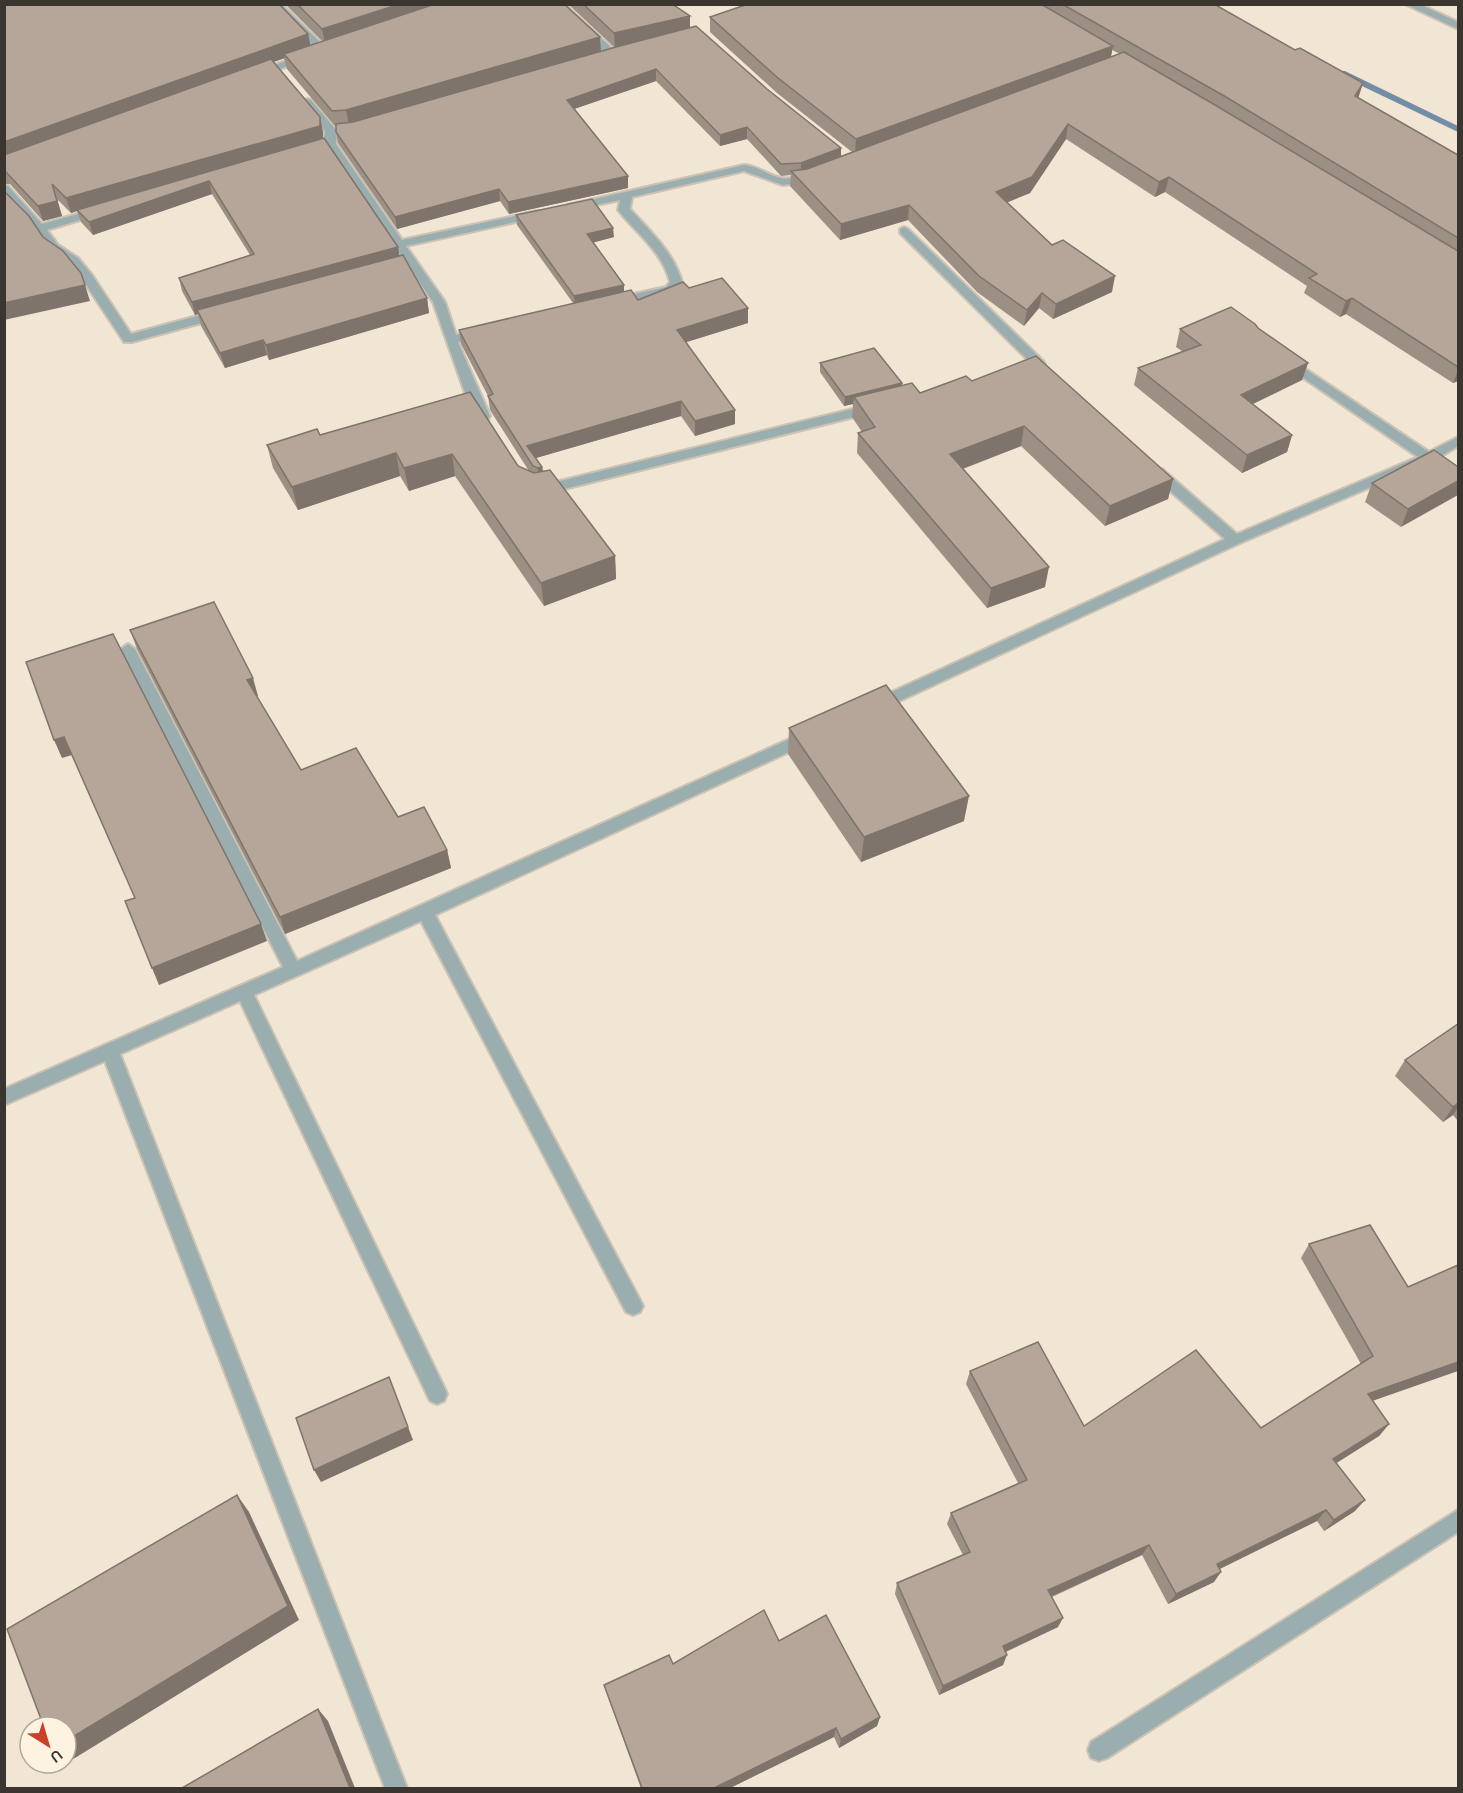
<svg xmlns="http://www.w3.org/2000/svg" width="1463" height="1793" font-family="Karla,sans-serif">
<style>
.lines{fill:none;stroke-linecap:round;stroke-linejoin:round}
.stream{fill:#748da6;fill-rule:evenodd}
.minor-casing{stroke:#ccc2b3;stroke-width:4}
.minor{fill:#9aadaf;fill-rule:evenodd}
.wall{fill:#9c8f84;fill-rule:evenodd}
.shaded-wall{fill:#7f746b}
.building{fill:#b5a699;stroke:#7f746b;stroke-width:1.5}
</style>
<rect width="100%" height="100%" fill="#f1e5d4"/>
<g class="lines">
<path class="stream" d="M1339,71H1345L1458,126V132L1339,75Z"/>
<g class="minor-casing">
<g id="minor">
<path d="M270,4H281L326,48V52H318Z"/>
<path d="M552,4H564L616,52V56L594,60V56L605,53Z"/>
<path d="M1405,4H1419L1458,22V29Z"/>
<path d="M307,53L312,56L311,58L262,75H254L253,73Z"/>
<path d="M307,99L311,100L337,131L336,144L402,240L538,211L544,214L538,217L406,246L445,302L456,335L481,328L487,332L485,335L458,342L490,416L488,419H478L469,404L433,302L324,144L325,131L302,102Z"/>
<path d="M744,165C757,166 765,173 777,177C789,181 801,176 812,173L818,176L805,182L783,185L744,171L632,197L630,209C650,231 674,253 682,282L674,293L615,306L611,305V299L666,287L670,282C662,251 637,234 618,210L620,200L572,210L568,209V205Z"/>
<path d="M4,185L8,186L42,224L99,208L103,209V213L47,230L58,245L78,258L92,275L131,334L219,310L225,314L223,317L132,342H124L83,280L70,264L50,251L36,230L4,196Z"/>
<path d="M904,227L908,229L1043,361L1045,364L1043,367H1035L900,233V229Z"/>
<path d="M1286,356L1429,452L1458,437V446L1438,458L1458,472V482L1427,463L1240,543L880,710H870L867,706L870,702L1225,539L1152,475L1150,472L1152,469H1162L1237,534L1418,457L1282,363L1280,360Z"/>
<path d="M873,404L880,408L878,411L552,492L540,494L533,490L540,486Z"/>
<path d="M128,644L135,649L297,961L803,733H813L816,737L813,741L435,915L640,1300L643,1306L640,1312L633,1315L626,1312L421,921L254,995L444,1387L447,1394L444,1401L437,1404L430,1401L240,1001L120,1054L407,1788H385L105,1061L4,1105V1089L283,967L121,649Z"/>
<path d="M1458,1510V1532L1107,1758L1099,1761L1091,1758L1088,1750L1091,1742Z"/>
</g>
</g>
<use href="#minor" class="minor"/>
</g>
<g class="wall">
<path d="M4,4L308,34L310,46L323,42L285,4H564L600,37V51L614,47L568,4H672L690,16V28L841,148V156L852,152L777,93L710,32V17L748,4H1214L1358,98L1458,155V381L1453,383L1346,314L1340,317L1304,293L1307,286L1165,192L1155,197L1066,139L1030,193L1007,202L1052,245L1112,292L1053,319L1039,308L1024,326L977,292L908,220L840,240L790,186L791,175L781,176L747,139L720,146L656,81L574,109L628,176V188L509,214L500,201L397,229L338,143L336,132V126H335L287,69L284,58L273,62L323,132V138L398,247L399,256L427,298L429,313L269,360L267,355L225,368L201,326L198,314L195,315L182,291L179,278L250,255L212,194L93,235L81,222L77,211L71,213L57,199L62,216L43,221L10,184H4ZM1112,50L1120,54L1111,57Z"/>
<path d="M516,215L614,237L593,242L624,292L638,300L689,288L748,308V323L686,342L735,424L695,436L681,416L536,458L542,467L543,471L615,556L616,579L544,606L455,476L409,491L400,476L298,510L273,468L267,445L320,435L470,392L518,466L529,471L490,410L488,396L461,344L459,330L573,303L517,225Z"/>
<path d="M1258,328L1308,363L1302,380L1253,404L1292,435L1287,452L1242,473L1134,385L1138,368L1182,351L1176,347L1180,329Z"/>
<path d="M820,363L902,385L920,393L972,381L1173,479L1168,499L1105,526L1021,446L963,469L1045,587L987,608L857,453L858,433L862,432L852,417L853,404L844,406L820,372Z"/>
<path d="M1434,450L1401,527L1365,502L1372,483Z"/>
<path d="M130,630L258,696H257L301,770L398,817L447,850L451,868L285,934L137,649Z"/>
<path d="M789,728L964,821L861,862L788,754Z"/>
<path d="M1458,1024V1121L1453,1115L1443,1122L1395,1076L1405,1060Z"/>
<path d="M1309,1244L1408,1287L1373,1401L1389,1424L1379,1436L1336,1463L1355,1511L1324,1531L1317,1521L1220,1569L1214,1582L1168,1604L1142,1555L1052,1597L1058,1627L1006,1652L1003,1665L939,1695L895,1594L897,1583L963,1555L947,1524L951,1513L1018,1483L966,1384L970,1371L1084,1426L1261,1428L1361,1364L1301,1258Z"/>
<path d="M779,1641L880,1717L877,1726L839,1748L834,1737L730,1788H641L607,1694L604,1685L673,1664Z"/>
</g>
<g class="shaded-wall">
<path d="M400,4H448L325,43L322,29Z"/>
<path d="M690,16V30L615,48L614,33Z"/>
<path d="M308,34L311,48L284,54L285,58L4,158V142Z"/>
<path d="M600,37L601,52L349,125L346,110Z"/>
<path d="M1113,46L1110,61L855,154L856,139Z"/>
<path d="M656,69V81L568,111L567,100Z"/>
<path d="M1363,83L1358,99L1355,96Z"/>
<path d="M320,117L323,132V140L77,210V211L71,213L66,198Z"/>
<path d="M1068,124L1066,139L1030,193L994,208L996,192Z"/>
<path d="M747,127V139L720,146V135Z"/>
<path d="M841,148V159L801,175V163Z"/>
<path d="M628,176V188L509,214L508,202Z"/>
<path d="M1169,177L1165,192L1155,197L1159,182Z"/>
<path d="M209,181L212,194L93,235L89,222Z"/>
<path d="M499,189L500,201L397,229L395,217Z"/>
<path d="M57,199L62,216L43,221L38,206Z"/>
<path d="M909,205L908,220L840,240L841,224Z"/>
<path d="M613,228L614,237L588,244L587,234Z"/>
<path d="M398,247L400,260L197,310L198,314L195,315L192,302Z"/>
<path d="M1115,276L1112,292L1053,319L1056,304Z"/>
<path d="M85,285L90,301L4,320V303Z"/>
<path d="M624,285V294L575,306L574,296Z"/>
<path d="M1042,293L1039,308L1024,326L1027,310Z"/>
<path d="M427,298L429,313L269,360L266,345Z"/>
<path d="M1352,298L1346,314L1340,317L1346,301Z"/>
<path d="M748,308V323L677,345V330Z"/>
<path d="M263,340L267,355L225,368L220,353Z"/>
<path d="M1308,363L1302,380L1236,412L1241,395Z"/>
<path d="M1458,370V381L1453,383Z"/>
<path d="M902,383L901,392L854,397L853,404L844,406L845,397Z"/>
<path d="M681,401V416L529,460L527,446Z"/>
<path d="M735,410V424L695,436V421Z"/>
<path d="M1024,426L1021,446L948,474L950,454Z"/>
<path d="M1292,435L1287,452L1242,473L1247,455Z"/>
<path d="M396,453L400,476L298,510L292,487Z"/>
<path d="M452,454L455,476L409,491L404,468Z"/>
<path d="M542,467L544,481L539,483L538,468Z"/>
<path d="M1173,479L1168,499L1105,526L1110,506Z"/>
<path d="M1458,481V495L1401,527L1408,509Z"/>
<path d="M615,556L616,579L544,606L541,583Z"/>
<path d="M1049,567L1045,587L987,608L991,588Z"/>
<path d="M253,678L258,696L253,698L247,680Z"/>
<path d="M64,737L72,755L62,758L54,740Z"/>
<path d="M969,796L964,821L861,862L864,837Z"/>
<path d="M447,850L451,868L285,934L280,917Z"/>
<path d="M261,924L267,941L159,985L152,968Z"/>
<path d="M1458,1103V1107L1453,1115L1443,1122L1453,1107Z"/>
<path d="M1458,1362V1371L1358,1406L1368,1394Z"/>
<path d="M394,1390L413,1440L321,1482L314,1470Z"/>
<path d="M1389,1424L1379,1436L1324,1471L1333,1459Z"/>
<path d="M237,1495L249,1512L299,1620L70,1761L66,1759V1741Z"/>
<path d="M1365,1500L1355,1511L1324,1531L1334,1520Z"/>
<path d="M1326,1510L1317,1521L1209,1574L1217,1564Z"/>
<path d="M1149,1545L1142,1555L1043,1600L1048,1590Z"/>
<path d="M1221,1572L1214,1582L1168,1604L1176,1594Z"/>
<path d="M1063,1618L1058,1627L998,1655L1003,1646Z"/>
<path d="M1007,1655L1003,1665L939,1695L943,1686Z"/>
<path d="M318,1709L328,1721L355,1788H350Z"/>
<path d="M880,1717L877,1726L839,1748L841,1739Z"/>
<path d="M836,1728L834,1737L730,1788H714Z"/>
</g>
<g class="building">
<path d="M4,4H279L308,34L4,142Z"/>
<path d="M297,4H400L322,29Z"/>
<path d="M435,4H564L600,37L346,110L332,111L284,54Z"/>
<path d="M583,4H672L690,16L614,33Z"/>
<path d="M748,4H1041L1113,46L856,139L778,78L710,17Z"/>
<path d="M1062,4H1214L1295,50L1300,48L1363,83L1355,96L1458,155V238L1226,97Z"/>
<path d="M696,26L767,89L841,148L801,163L781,164L747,127L720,135L656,69L567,100L628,176L508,202L499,189L395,217L336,132V124L353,122L616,47Z"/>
<path d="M1124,52L1215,105L1458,251V367L1352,298L1346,301L1309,278L1317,274L1169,177L1159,182L1068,124L1032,177L996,192L1052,245L1063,240L1115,276L1056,304L1042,293L1027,310L979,276L909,205L841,224L791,171L807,169Z"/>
<path d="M271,59L320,117V126L66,198L52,184L57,201L38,206L4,170V155Z"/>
<path d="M324,138L398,247L192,302L179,278L254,254L209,181L89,222L77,210Z"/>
<path d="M4,191L29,216L43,237L63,251L81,273L85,285L4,303Z"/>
<path d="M592,199L613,228L587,234L624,285L574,296L516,215Z"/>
<path d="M403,255L427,298L266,345L263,340L220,353L197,310Z"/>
<path d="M722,278L748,308L677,330L735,410L695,421L681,401L527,446L542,467L538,468L533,466L488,396L493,394L459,330L631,290L638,300L683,282L689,288Z"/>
<path d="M1231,307L1255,324L1258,328L1308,363L1241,395L1292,435L1247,455L1138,368L1201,345L1180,329Z"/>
<path d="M874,348L902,383L845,397L820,363Z"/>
<path d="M1036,356L1173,479L1110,506L1024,426L950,454L1049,567L991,588L858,433L875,427L854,397L912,383L920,393L966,376L972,381Z"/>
<path d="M470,392L518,466L534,473L550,470L615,556L541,583L452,454L404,468L396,453L292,487L267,445L317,429L320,435Z"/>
<path d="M1434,450L1458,467V481L1408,509L1372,483Z"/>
<path d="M214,602L253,678L247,680L301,770L356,748L398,817L424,807L447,850L280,917L130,630Z"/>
<path d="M113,634L261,924L152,968L125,901L135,898L64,737L54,740L26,662Z"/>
<path d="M886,685L969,796L864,837L789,728Z"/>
<path d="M1458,1024V1103L1453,1107L1405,1060Z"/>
<path d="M1370,1225L1408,1287L1458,1265V1362L1368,1394L1389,1424L1333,1459L1365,1500L1334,1520L1326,1510L1217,1564L1221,1572L1176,1594L1149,1545L1048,1590L1063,1618L1003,1646L1007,1655L943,1686L897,1583L970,1552L951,1513L1027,1480L970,1371L1038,1342L1084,1426L1196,1350L1261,1428L1373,1356L1309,1244Z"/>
<path d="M389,1377L408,1427L314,1470L296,1418Z"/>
<path d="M237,1495L288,1606L66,1741V1727H44L7,1629Z"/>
<path d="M764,1610L779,1641L826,1615L880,1717L841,1739L836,1728L714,1788H642L604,1685L669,1655L673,1664Z"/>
<path d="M318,1709L350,1788H182Z"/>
</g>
<rect width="1463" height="1793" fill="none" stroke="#3a362f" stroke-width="12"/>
<g transform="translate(48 1745) rotate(143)"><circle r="28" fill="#fef2e1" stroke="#b0a79a" stroke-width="1.5"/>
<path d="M0-4.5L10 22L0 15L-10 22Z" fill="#cb4027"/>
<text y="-9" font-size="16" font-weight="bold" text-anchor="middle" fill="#3a362f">U</text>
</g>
</svg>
